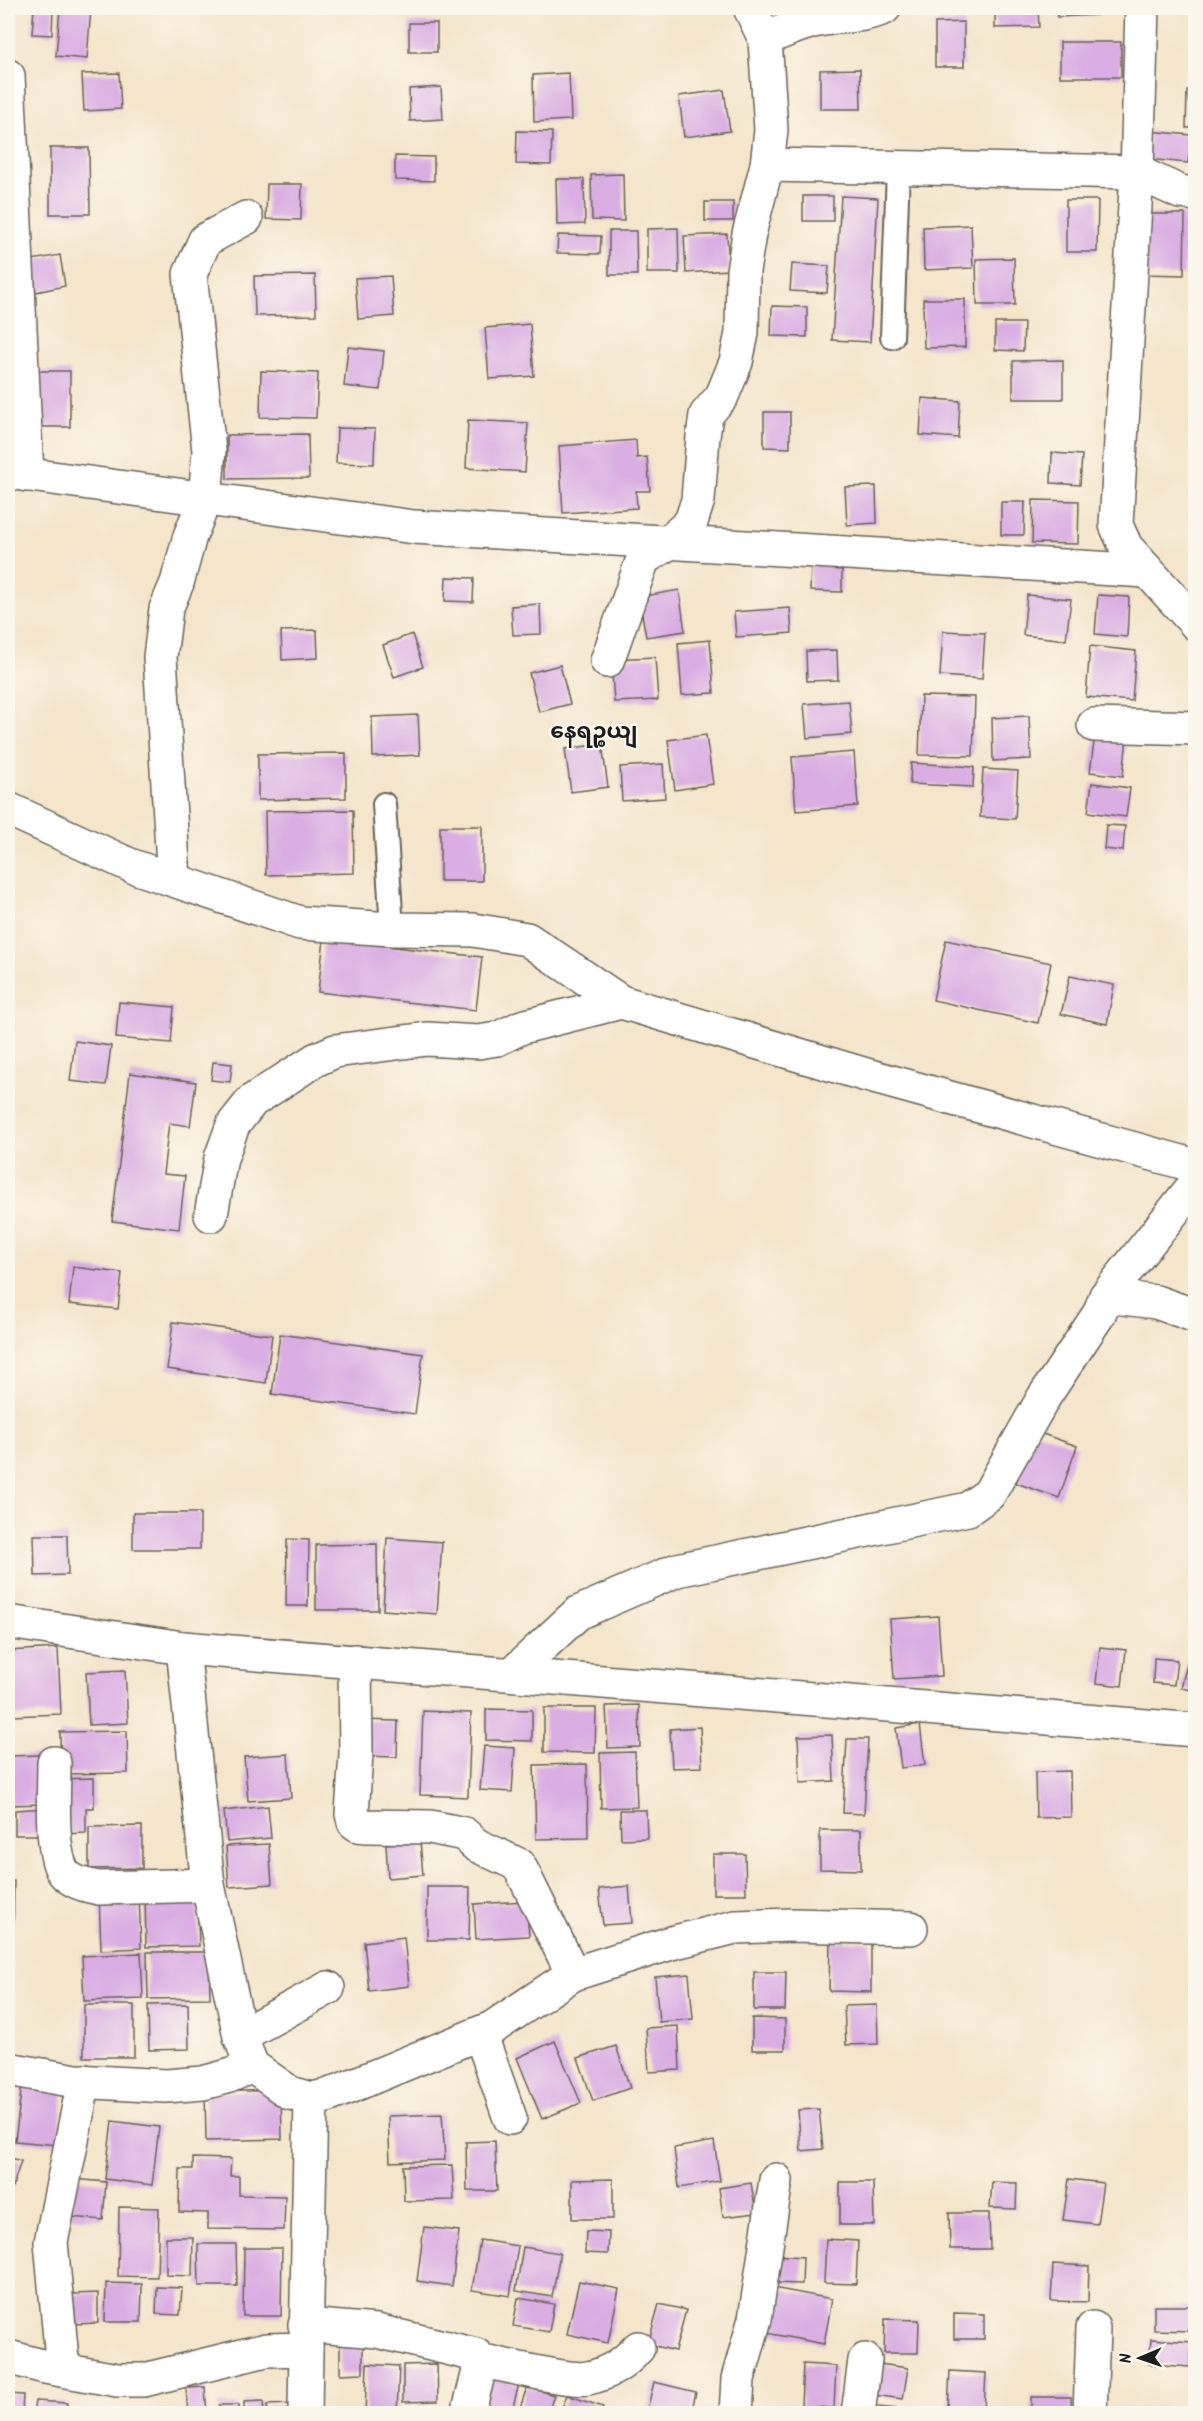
<svg xmlns="http://www.w3.org/2000/svg" width="1203" height="2421" font-family="Kalam,'Noto Sans Myanmar',sans-serif">
<style>
.building{fill:#daaee3}
.lines{fill:none;stroke-linecap:round;stroke-linejoin:round}
.service-casing{stroke:#686259;stroke-width:26}
.minor-casing{stroke:#686259;stroke-width:36}
.service{stroke:#fff;stroke-width:22}
.minor{stroke:#fff;stroke-width:33}
.labels{text-anchor:middle;stroke-width:4.5;stroke-linejoin:round;paint-order:stroke}
.quarter-label{font-size:22px;font-weight:bold;fill:#1c1c1c;stroke:#fbf7ec}
</style>
<rect width="100%" height="100%" fill="#fbf7ec"/>
<filter id="ink" filterUnits="userSpaceOnUse"><feTurbulence type="fractalNoise" baseFrequency=".0167" numOctaves="2"/><feDisplacementMap in="SourceGraphic" scale="12" xChannelSelector="R" yChannelSelector="G"/><feConvolveMatrix kernelMatrix="1 2 1 2 8 2 1 2 1" color-interpolation-filters="sRGB"/></filter>
<filter id="wash" filterUnits="userSpaceOnUse"><feTurbulence type="fractalNoise" baseFrequency=".008" numOctaves="4" result="noise"/><feDisplacementMap in="SourceGraphic" scale="24" xChannelSelector="R" yChannelSelector="G"/><feGaussianBlur stdDeviation="1.35" result="paint"/><feColorMatrix in="noise" values="0 0 0 0 0 0 0 0 0 0 0 0 0 0 0 0 0 1.4 0 .05"/><feComposite in="paint" operator="in"/></filter>
<g filter="url(#wash)">
<rect width="100%" height="100%" fill="#f4e5cb"/>
<g id="blocks">
<g class="building">
<path d="M34,8H53L52,35L32,34Z"/>
<path d="M60,8H91L87,59L56,56Z"/>
<path d="M995,8H1038L1039,27L995,28Z"/>
<path d="M1056,8H1096L1097,15L1057,17Z"/>
<path d="M964,22V67H935V23Z"/>
<rect x="409" y="23" width="28" height="29"/>
<rect x="1060" y="42" width="61" height="35"/>
<path d="M860,69L861,109H820V70Z"/>
<path d="M119,73L121,109L84,111L82,74Z"/>
<path d="M569,73L571,120L534,122L533,75Z"/>
<path d="M441,87L443,119L410,121L409,89Z"/>
<path d="M724,90L730,131L684,137L679,96Z"/>
<path d="M1187,91H1196V128H1186Z"/>
<path d="M517,131L552,132L551,165L516,164Z"/>
<path d="M1149,131L1191,135L1188,163L1147,159Z"/>
<path d="M50,148H89L90,214H50Z"/>
<path d="M395,156L434,157V181L395,180Z"/>
<path d="M623,174L624,221L592,220L591,175Z"/>
<path d="M556,179H584L585,224L557,225Z"/>
<path d="M267,184H302L301,220L266,219Z"/>
<rect x="803" y="196" width="30" height="25"/>
<path d="M841,196L878,198L870,342L832,340Z"/>
<path d="M1066,200H1098L1097,252H1066Z"/>
<rect x="705" y="202" width="28" height="19"/>
<path d="M1142,214H1185L1184,275L1142,274Z"/>
<path d="M971,225L973,268L924,270L923,227Z"/>
<path d="M678,228L679,273H647V229Z"/>
<path d="M609,231H636L637,275H609Z"/>
<path d="M727,234L729,270L686,273L684,236Z"/>
<path d="M558,235L601,236L600,254L557,253Z"/>
<path d="M60,255L65,286L36,292L31,260Z"/>
<path d="M1014,258L1015,305H977L976,259Z"/>
<path d="M792,264L829,266L827,293L790,291Z"/>
<path d="M315,275L316,315L255,316L254,276Z"/>
<path d="M391,276L394,316L358,319L355,278Z"/>
<path d="M923,299H965V347L924,348Z"/>
<path d="M772,306L807,307V337L771,336Z"/>
<path d="M995,323H1024L1023,351L995,350Z"/>
<path d="M530,324L534,376L489,379L485,328Z"/>
<path d="M348,347L384,351L380,390L344,386Z"/>
<path d="M1063,360V399H1013V361Z"/>
<rect x="29" y="371" width="41" height="56"/>
<path d="M261,371L318,373L316,418L260,417Z"/>
<path d="M922,398L960,401L958,438L920,435Z"/>
<path d="M764,412H790V448L764,447Z"/>
<path d="M468,420L528,423L525,472L466,468Z"/>
<path d="M337,428L375,429L374,464L336,463Z"/>
<path d="M308,434L309,478L227,479V435Z"/>
<path d="M636,440L637,458L647,457L650,491H636L637,508L563,513L559,446Z"/>
<path d="M1052,453L1082,455L1080,485L1051,483Z"/>
<path d="M876,486L877,523L847,525L845,487Z"/>
<path d="M1033,500L1079,501L1078,544L1032,543Z"/>
<path d="M1001,502H1025L1024,535H1001Z"/>
<path d="M811,562L842,563V592L810,591Z"/>
<path d="M446,577L474,578L473,602L445,601Z"/>
<path d="M679,590L685,631L646,637L639,597Z"/>
<path d="M1027,595L1071,599L1066,640L1023,635Z"/>
<path d="M1098,595L1129,597L1127,637L1095,634Z"/>
<path d="M540,604L541,634L513,635L511,606Z"/>
<path d="M790,608L792,633L736,637L734,612Z"/>
<path d="M317,630L318,658L282,660L281,631Z"/>
<path d="M943,631L985,633L982,679L940,676Z"/>
<path d="M412,634L423,667L394,677L383,645Z"/>
<path d="M710,640L714,693L682,695L678,643Z"/>
<path d="M1090,646L1136,651L1132,701L1086,697Z"/>
<path d="M837,650L838,680L807,681L806,651Z"/>
<path d="M655,657L658,700L614,702L611,659Z"/>
<path d="M560,665L570,704L539,712L529,673Z"/>
<path d="M921,696L975,697L973,756L919,755Z"/>
<path d="M849,701L852,734L807,738L804,704Z"/>
<path d="M418,715L420,755L373,757L372,717Z"/>
<path d="M1029,716L1031,759L993,761L992,718Z"/>
<path d="M706,735L713,784L675,790L668,740Z"/>
<path d="M1095,735L1127,738L1123,776L1090,772Z"/>
<path d="M602,744L608,787L571,792L565,749Z"/>
<path d="M854,752L858,806L796,811L792,757Z"/>
<path d="M346,753V798L258,800V754Z"/>
<path d="M911,763L974,767L973,787L910,784Z"/>
<path d="M663,764L665,798L622,801L620,767Z"/>
<path d="M983,769L1018,771L1015,819L980,817Z"/>
<path d="M1092,783L1130,788L1126,817L1088,812Z"/>
<path d="M353,810L354,873L266,875L265,811Z"/>
<path d="M1106,825L1125,826L1123,851L1104,849Z"/>
<rect x="440" y="826" width="42" height="55"/>
<path d="M324,939L482,957L476,1010L318,992Z"/>
<path d="M946,940L1051,963L1038,1023L933,1000Z"/>
<path d="M1070,976L1114,985L1107,1024L1061,1014Z"/>
<path d="M119,1002L174,1007L171,1043L116,1038Z"/>
<path d="M75,1041L111,1046L106,1085L70,1081Z"/>
<path d="M213,1062L232,1064L230,1082L211,1080Z"/>
<path d="M130,1073L196,1082L190,1126L169,1123L163,1174L185,1176L179,1229L112,1221Z"/>
<path d="M73,1267L122,1273L118,1309L69,1304Z"/>
<path d="M173,1322L272,1335L266,1383L167,1369Z"/>
<path d="M280,1334L423,1354L415,1414L272,1394Z"/>
<path d="M1034,1431L1077,1446L1059,1498L1016,1483Z"/>
<rect x="133" y="1513" width="67" height="36"/>
<path d="M34,1535H67L68,1575L35,1576Z"/>
<path d="M387,1538L442,1542L437,1614L383,1610Z"/>
<path d="M287,1539L309,1540L308,1606H286Z"/>
<path d="M377,1544L378,1610H316V1545Z"/>
<path d="M938,1616L942,1676L894,1679L890,1619Z"/>
<path d="M1100,1647L1126,1650L1122,1686L1096,1683Z"/>
<path d="M58,1648L61,1714L11,1716L8,1651Z"/>
<path d="M1154,1658L1177,1660L1174,1685L1153,1683Z"/>
<path d="M1188,1660L1196,1662V1691L1181,1688Z"/>
<path d="M125,1670L128,1723L89,1725L86,1672Z"/>
<path d="M639,1705L640,1747L608,1748L606,1706Z"/>
<path d="M544,1708H596L595,1753L544,1752Z"/>
<path d="M486,1709L532,1710V1741L486,1740Z"/>
<path d="M423,1711L471,1713L468,1797L420,1795Z"/>
<path d="M360,1720L398,1721L397,1757L360,1756Z"/>
<path d="M920,1724L925,1765L901,1768L896,1728Z"/>
<path d="M700,1727L702,1767L672,1768L670,1729Z"/>
<path d="M127,1731L128,1773L61,1774L60,1732Z"/>
<path d="M832,1735L834,1781L800,1783L798,1736Z"/>
<path d="M847,1739H868L864,1814L843,1813Z"/>
<path d="M484,1746L515,1748L512,1792L480,1790Z"/>
<path d="M635,1752L637,1807L601,1808L600,1753Z"/>
<path d="M288,1754L291,1798L248,1801L244,1757Z"/>
<path d="M41,1755L43,1804L11,1805L9,1756Z"/>
<path d="M587,1764L588,1838L536,1839L534,1765Z"/>
<path d="M1070,1771L1071,1817L1036,1818L1035,1772Z"/>
<path d="M94,1778V1808H86V1833L61,1834L60,1779Z"/>
<path d="M268,1806L271,1838L227,1842L224,1811Z"/>
<path d="M47,1808V1835H15V1810Z"/>
<path d="M620,1810H646L647,1838L621,1839Z"/>
<path d="M142,1826V1868L89,1869V1827Z"/>
<path d="M820,1830H861V1870L820,1869Z"/>
<path d="M420,1841L423,1875L388,1878L386,1844Z"/>
<path d="M269,1844L272,1884L229,1887L226,1846Z"/>
<path d="M713,1854H745L746,1894H713Z"/>
<path d="M8,1881H14L13,1931H8Z"/>
<path d="M629,1886L632,1923L603,1925L599,1889Z"/>
<path d="M427,1887H470L469,1940H427Z"/>
<path d="M197,1889L199,1946L146,1947L145,1891Z"/>
<path d="M139,1893L141,1948L101,1950L99,1894Z"/>
<path d="M526,1901L529,1936L476,1939L474,1904Z"/>
<path d="M404,1937L409,1986L369,1991L364,1942Z"/>
<path d="M830,1941L871,1942V1992L829,1991Z"/>
<path d="M147,1952H209L210,1998L148,1999Z"/>
<path d="M141,1953L143,1999L84,2001L82,1956Z"/>
<path d="M754,1972H786L785,2010H754Z"/>
<path d="M689,1974L693,2019L659,2022L655,1977Z"/>
<path d="M188,2004L189,2049L149,2050L148,2005Z"/>
<rect x="84" y="2005" width="50" height="52"/>
<path d="M877,2005L878,2044L846,2045L844,2006Z"/>
<path d="M752,2018L785,2019V2050H752Z"/>
<path d="M678,2026L680,2070L649,2072L646,2028Z"/>
<path d="M555,2041L581,2103L542,2119L517,2058Z"/>
<path d="M616,2046L630,2088L593,2101L578,2058Z"/>
<path d="M22,2084L64,2089L58,2145L15,2141Z"/>
<path d="M281,2090L282,2139L206,2141L205,2092Z"/>
<path d="M819,2109L823,2149L801,2151L798,2110Z"/>
<path d="M442,2114L445,2160L390,2162L388,2116Z"/>
<path d="M112,2121L159,2127L152,2185L105,2179Z"/>
<path d="M495,2141L497,2191H467L466,2142Z"/>
<path d="M714,2141L720,2181L679,2188L674,2148Z"/>
<path d="M8,2157L21,2161L8,2201Z"/>
<path d="M193,2158L231,2159L230,2176H239V2195L285,2196L284,2230L208,2229V2213L179,2212L180,2169H193Z"/>
<path d="M452,2165L454,2200L404,2201L403,2166Z"/>
<path d="M73,2179L106,2182L103,2220L71,2217Z"/>
<path d="M613,2179V2219H572V2180Z"/>
<path d="M1069,2179L1103,2183L1097,2224L1063,2220Z"/>
<path d="M840,2182H873L874,2225H840Z"/>
<path d="M992,2182L1017,2183L1016,2209L990,2208Z"/>
<path d="M751,2183L756,2213L723,2217L719,2188Z"/>
<path d="M119,2207L159,2208L157,2277L118,2276Z"/>
<path d="M949,2213H989L990,2249H950Z"/>
<path d="M424,2227L459,2231L452,2286L417,2281Z"/>
<path d="M586,2231L609,2232L608,2254L585,2253Z"/>
<path d="M166,2237H193L192,2276L166,2275Z"/>
<path d="M826,2239L858,2241L856,2284L824,2283Z"/>
<path d="M480,2240L518,2246L510,2296L472,2290Z"/>
<path d="M198,2244H236L237,2286H199Z"/>
<path d="M523,2247L560,2253L552,2297L516,2291Z"/>
<path d="M244,2248H282L281,2316H243Z"/>
<path d="M774,2255L803,2257L802,2284L772,2283Z"/>
<path d="M1053,2264L1089,2266L1088,2302L1051,2301Z"/>
<path d="M579,2281L619,2289L608,2343L567,2334Z"/>
<path d="M106,2283L142,2284L141,2322H105Z"/>
<path d="M157,2287L182,2288L180,2315L156,2314Z"/>
<path d="M768,2287L832,2299L824,2344L761,2332Z"/>
<path d="M98,2293V2323L73,2324V2294Z"/>
<path d="M518,2298L554,2304L549,2332L513,2326Z"/>
<path d="M659,2304L686,2310L675,2351L648,2344Z"/>
<path d="M1154,2306H1193L1192,2331L1154,2330Z"/>
<path d="M954,2313L984,2314V2339H954Z"/>
<path d="M885,2319L919,2320L918,2353H884Z"/>
<path d="M1151,2339L1192,2342L1190,2367L1149,2364Z"/>
<path d="M363,2342V2373L340,2374V2343Z"/>
<path d="M872,2363L908,2368L903,2399L867,2394Z"/>
<path d="M367,2364L399,2366L397,2414H365Z"/>
<path d="M437,2364L438,2401L403,2402V2365Z"/>
<path d="M803,2364L836,2366L834,2408L801,2406Z"/>
<path d="M950,2371L986,2373L984,2410L948,2408Z"/>
<path d="M485,2375L519,2384L511,2414H474Z"/>
<path d="M654,2382L696,2392L691,2414H646Z"/>
<path d="M205,2387L207,2414H188L186,2388Z"/>
<path d="M527,2387L554,2395L548,2414H518Z"/>
<path d="M8,2394L23,2395L22,2414H8Z"/>
<path d="M567,2395L603,2407L601,2414H560Z"/>
<rect x="1031" y="2397" width="40" height="17"/>
<path d="M35,2401L67,2403L66,2414H33Z"/>
<path d="M263,2401L264,2414H244V2402Z"/>
<path d="M293,2404L294,2414H268L267,2405Z"/>
<path d="M219,2405H239V2414H220Z"/>
<path d="M869,2406L906,2410L905,2414H868Z"/>
<rect x="1156" y="2410" width="28" height="4"/>
</g>
</g>
</g>
<g filter="url(#ink)">
<use href="#blocks" fill-opacity="0" stroke="#686259" stroke-width="1.5"/>
<g class="lines">
<g class="service-casing">
<g id="service">
<path d="M892,337L898,169"/>
<path d="M384,804L392,929"/>
</g>
</g>
<g class="minor-casing">
<g id="minor">
<path d="M750,8L765,39L771,130L767,165L1137,172L1180,192L1196,194"/>
<path d="M1142,8L1137,172L1116,525L1126,547L1196,624"/>
<path d="M765,39C783,32 801,23 819,20C842,15 863,17 884,8"/>
<path d="M8,76L27,475"/>
<path d="M8,472L414,527L1147,571"/>
<path d="M607,661L643,559L667,544L691,522L698,500L703,437L706,415L722,396L736,362L742,333L743,271L749,234L767,165"/>
<path d="M1094,725L1196,728"/>
<path d="M8,809L132,866L300,923L392,929L473,930L527,939L621,1002L863,1074L1196,1166"/>
<path d="M174,880L160,657L166,609L177,583L190,536L205,499L209,451L190,274L205,240L246,218"/>
<path d="M211,1215L221,1158L233,1125L252,1101L315,1060L335,1051L427,1039L478,1042L497,1039L522,1027L621,1002"/>
<path d="M1106,1296L1156,1302L1196,1316"/>
<path d="M8,1622L183,1648L1196,1730"/>
<path d="M183,1648L208,1885L240,2036L252,2066L290,2093L311,2099L327,2096L492,2028L573,1974L671,1943L735,1927L792,1925L911,1928"/>
<path d="M355,1661L356,1754L352,1814L354,1822L358,1825L367,1826L430,1827L450,1831L464,1834L476,1845L519,1865L573,1974"/>
<path d="M512,1674L578,1613L677,1570L968,1509L989,1494L1044,1397L1099,1314L1106,1296L1196,1183"/>
<path d="M54,1763C54,1791 50,1846 62,1870C69,1882 87,1886 99,1888L208,1885"/>
<path d="M480,2033L510,2118"/>
<path d="M240,2036L328,1988"/>
<path d="M8,2069L76,2081L166,2086L203,2083L229,2076L252,2066"/>
<path d="M305,2325L377,2331L476,2355L479,2371L468,2414"/>
<path d="M8,2357L45,2367L117,2380H144L266,2350L306,2349L311,2099"/>
<path d="M478,2360C501,2364 569,2382 588,2378C608,2374 625,2363 638,2348"/>
<path d="M63,2370L51,2242L84,2081"/>
<path d="M305,2414L306,2349"/>
<path d="M736,2414L738,2379L755,2319L776,2180"/>
<path d="M858,2414L865,2360"/>
<path d="M1090,2414L1093,2328"/>
</g>
</g>
<use href="#service" class="service"/>
<use href="#minor" class="minor"/>
</g>
</g>
<g class="labels">
<g class="quarter-label">
<text x="594" y="738">နေရဉ္စယျ</text>
</g>
</g>
<rect width="1203" height="2421" fill="none" stroke="#fbf7ec" stroke-width="30"/>
<g transform="translate(1140 2358) rotate(268)" stroke="#fbf7ec" stroke-width="4.5" paint-order="stroke">
<path d="M0-4.5L10 22L0 15L-10 22Z" fill="#1c1c1c"/>
<text y="-9" font-size="16" font-weight="bold" text-anchor="middle" fill="#1c1c1c">N</text>
</g>
</svg>
